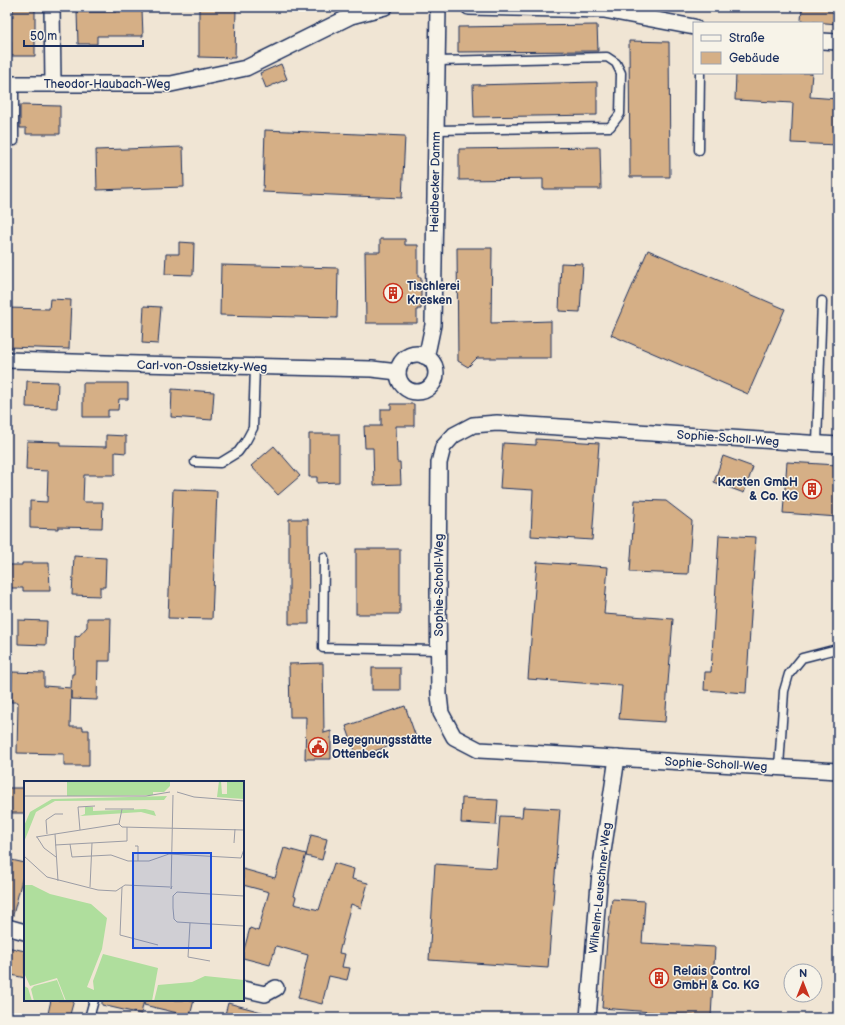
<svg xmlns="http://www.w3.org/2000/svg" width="845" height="1025" font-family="'Balsamiq Sans',sans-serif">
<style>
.building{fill:#d5af86;stroke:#1b2f5e}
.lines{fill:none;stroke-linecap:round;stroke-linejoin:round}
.service-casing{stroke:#1b2f5e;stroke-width:11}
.minor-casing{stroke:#1b2f5e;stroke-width:18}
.service{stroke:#f7f3e8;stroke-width:8}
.minor{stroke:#f7f3e8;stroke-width:15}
.labels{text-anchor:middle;stroke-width:3;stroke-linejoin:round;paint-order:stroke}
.street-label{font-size:12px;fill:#1b2f5e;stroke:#f7f3e8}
.poi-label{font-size:12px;font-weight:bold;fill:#1b2f5e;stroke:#f7f3e8;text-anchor:start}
.inset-road{fill:none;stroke:#9b9ca5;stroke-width:1}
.view{fill:#1d4ed8;fill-opacity:0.15;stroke:#1d4ed8;stroke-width:2}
.inset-edge{fill:none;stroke:#1b2f5e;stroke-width:2}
</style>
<rect width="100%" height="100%" fill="#f0e5d4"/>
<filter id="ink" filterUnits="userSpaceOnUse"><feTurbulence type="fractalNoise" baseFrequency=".025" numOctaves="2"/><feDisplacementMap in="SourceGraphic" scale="8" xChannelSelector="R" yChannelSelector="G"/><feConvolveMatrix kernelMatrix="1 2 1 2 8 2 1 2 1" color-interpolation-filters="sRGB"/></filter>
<g filter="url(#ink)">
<g class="building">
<path d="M13,7H35V56H11V41H7V17H13Z"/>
<path d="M199,7H236L235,58L199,57Z"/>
<path d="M802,7H838V24L801,21Z"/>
<path d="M116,10H142L143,36H97V44H78L77,12H116Z"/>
<path d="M597,25L598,51L458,52V27Z"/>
<path d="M629,41L669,42L670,177H630Z"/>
<path d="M281,64L287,79L266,88L260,73Z"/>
<path d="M736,73H812L810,97L838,99V145L791,143L793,103L735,100Z"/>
<path d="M597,82V115L474,117L473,85Z"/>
<path d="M20,105L60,106V134H26V128H20Z"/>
<path d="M265,130L405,136L402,198L263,192Z"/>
<path d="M183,147L184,187L97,190L96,150Z"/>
<path d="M600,147L601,189H543V179L459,180V149Z"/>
<path d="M380,239H405V245H418V277H421V309H417V323H366L365,252H380Z"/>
<path d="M179,242L194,243L193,275L165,274L166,254H179Z"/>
<path d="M457,248H492L491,323L551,321V358H477L468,367L458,361Z"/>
<path d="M648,250L785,309L748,394L611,335Z"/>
<path d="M561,263L583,264L580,312L559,311Z"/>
<path d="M221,265L338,268L337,318L220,315Z"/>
<path d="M50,299L71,300L69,349L7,347V308L49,309Z"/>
<path d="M144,306L161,307L158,344L142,343Z"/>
<path d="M27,381L58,382L57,408L26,407Z"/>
<path d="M83,383H128V399H119L118,410H108V417H83Z"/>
<path d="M172,389L214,392L212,420L171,417Z"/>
<path d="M391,404H414V426H396L397,462H400L401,484L374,485L373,448H365L364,426H381V409H391Z"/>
<path d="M309,434H339V482L317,483V477H309Z"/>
<path d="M106,435L126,436V453L115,452V475H84L83,502H103L102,528L58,527V529L30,528V501L47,502L48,471L26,470L27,441L61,442V446L106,447Z"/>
<path d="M536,439L599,443L592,540L531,536L533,490L500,488L503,443L536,445Z"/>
<path d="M274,446L300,476L278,495L251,466Z"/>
<path d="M723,456L753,467L744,493L714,482Z"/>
<path d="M787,462L838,465V517L783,513Z"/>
<path d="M173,489L217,491L212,619L168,618Z"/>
<path d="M635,500L666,501L692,521L688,574L630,572Z"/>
<path d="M289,519H308L309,624H289Z"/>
<path d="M719,535L756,537L746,693L704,690L705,672H711Z"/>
<rect x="356" y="549" width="44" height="65"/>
<path d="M74,556L106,558L105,587H100V596L72,595Z"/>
<path d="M537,562L608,567L604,614L673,619L665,722L619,719L622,686L528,679Z"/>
<path d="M22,563H49L50,591H23V588H7V565H22Z"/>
<path d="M87,618H111L110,661H98L97,700L71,699V690L70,727H83V730H89V766H64V754L17,753L18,702H11L12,672L44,673V686L71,688L72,674H74L75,636L78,637L87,627Z"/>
<path d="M18,620L47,621L46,645L18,644Z"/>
<path d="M323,663L324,733L331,731V759H305L306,717H290L289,664Z"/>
<rect x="372" y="668" width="28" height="22"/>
<path d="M405,706L416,737L357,757L346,726Z"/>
<rect x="7" y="788" width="18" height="25"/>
<path d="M462,798L498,800L496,825L461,823Z"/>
<path d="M523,807L560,809L548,968L429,960L435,864L496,868L500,816L522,817Z"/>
<path d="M311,835L327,839L322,860L306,856Z"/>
<path d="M284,848L306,854L294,896L296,897L294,904L319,910L334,863L354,869L352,879L368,883L361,908L351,904L339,953L345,954L342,967L350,968L347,980L329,976L322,1004L298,998L308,955L276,946L270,965L243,958V953L250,928L258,931L269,892L243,885V869L275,878Z"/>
<path d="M7,859L25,863V868L12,919L7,918Z"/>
<path d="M612,899L645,901L642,943L715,947L711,1017L602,1008L607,940Z"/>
<path d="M7,947L25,951V978L7,974Z"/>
<path d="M51,1000H74L69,1018H47Z"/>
<path d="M102,1000H144L141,1014L102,1005Z"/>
<path d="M145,1000H194L190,1016L144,1005Z"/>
<path d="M228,1003L269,1014V1018H224Z"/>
</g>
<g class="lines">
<g class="service-casing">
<g id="service">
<path d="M436,130L610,127L620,114L621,73L616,63L607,57L437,61"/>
<path d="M14,141V84"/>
<path d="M699,150L700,73"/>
<path d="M817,443L822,301"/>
<path d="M195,462L220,463L238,452L246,441L253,428L255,367"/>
<path d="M324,557L323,648L439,650"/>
<path d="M779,767L784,691L789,674L802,658L833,650L838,651"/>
<path d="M89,1018L94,1000"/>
</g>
</g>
<g class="minor-casing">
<g id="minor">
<path d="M52,7L53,84"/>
<path d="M469,7L604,10L694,27"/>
<path d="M822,41L838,42"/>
<path d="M7,84H171L246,68L351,16L385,7"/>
<circle cx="417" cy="373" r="19"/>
<path d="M424,356L428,349L433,325L438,7"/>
<path d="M7,360L138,364L372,369L398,372"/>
<path d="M838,445L497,423L473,425L454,435L443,447L439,463L438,590L439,695L441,713L454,737L479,750L838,771"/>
<path d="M7,927L25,932"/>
<path d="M243,989L265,994L276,988"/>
<path d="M588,1018L600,872L617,758"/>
</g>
</g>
<use href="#service" class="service"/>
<use href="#minor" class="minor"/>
</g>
</g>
<defs>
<g id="building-ring" transform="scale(1)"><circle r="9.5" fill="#f7f3e8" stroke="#c8321e" stroke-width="1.5"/><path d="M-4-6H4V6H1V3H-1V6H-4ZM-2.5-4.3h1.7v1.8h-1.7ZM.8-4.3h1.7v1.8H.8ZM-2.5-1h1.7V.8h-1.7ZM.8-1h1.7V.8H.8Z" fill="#c8321e"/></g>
<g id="civic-ring" transform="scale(1)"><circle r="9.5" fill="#f7f3e8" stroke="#c8321e" stroke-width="1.5"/><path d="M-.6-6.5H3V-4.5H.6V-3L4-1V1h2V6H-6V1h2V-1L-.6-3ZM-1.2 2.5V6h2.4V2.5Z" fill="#c8321e"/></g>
</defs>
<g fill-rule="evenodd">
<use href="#building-ring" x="393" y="293"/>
<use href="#building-ring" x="812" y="489"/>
<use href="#civic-ring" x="318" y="747"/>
<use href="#building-ring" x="659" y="978"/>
</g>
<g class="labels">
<g class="street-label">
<text x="107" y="88">Theodor-Haubach-Weg</text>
<text transform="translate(435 182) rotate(-89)" y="4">Heidbecker Damm</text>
<text transform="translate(202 366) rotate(1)" y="4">Carl-von-Ossietzky-Weg</text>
<text transform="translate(728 438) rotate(4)" y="4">Sophie-Scholl-Weg</text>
<text transform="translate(439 585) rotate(-90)" y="4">Sophie-Scholl-Weg</text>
<text transform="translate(716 764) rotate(3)" y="4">Sophie-Scholl-Weg</text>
<text transform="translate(600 888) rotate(-84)" y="4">Wilhelm-Leuschner-Weg</text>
</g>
<g class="poi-label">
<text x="407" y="290">Tischlerei<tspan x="407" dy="14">Kresken</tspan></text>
<text x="798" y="486" text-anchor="end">Karsten GmbH<tspan x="798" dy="14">&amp; Co. KG</tspan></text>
<text x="332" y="744">Begegnungsstätte<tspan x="332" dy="14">Ottenbeck</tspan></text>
<text x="673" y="975">Relais Control<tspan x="673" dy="14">GmbH &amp; Co. KG</tspan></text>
</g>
</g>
<g transform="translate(24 781)">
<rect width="220" height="220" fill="#f0e5d4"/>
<path d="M43,0H146V5L140,11H129V14L43,15ZM195,0H197L198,13H203V0H220V18L193,16ZM143,15L140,19L31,20L12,31L0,61V45L6,31L28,18ZM61,26H69V30L121,28L130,30L132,35L117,31L56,35L61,33ZM0,104H8L26,113L67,123L83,137L78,168L63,206L70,209L69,200L79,173L134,187L128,220H42L33,197L6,205L0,192ZM181,195L220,199V220H130L134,204L168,201ZM33,199L41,220H10L7,208L10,205ZM0,205L4,207L8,220H1Z" fill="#afde9d"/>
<path class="inset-road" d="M153,11L170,16L220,20M0,15H122L146,11M81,28H110M95,43L98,28M56,49L54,26L71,25M23,53L22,39L31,33H39M31,53L34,100M12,56L95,43L98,46L220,49M13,56L20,67L32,76M210,62L211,48M46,63L48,76L87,74L104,80H125L145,73L217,77L220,68M31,64L103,60V46M111,65H114V80M0,75L23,96L74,109L92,110L101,104L146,106M148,105L147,108L149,14M66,106L68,62M98,106L96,154L134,164M220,115L153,111L149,115V127L150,138L153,141L220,145M166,142L164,176L186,180"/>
<path class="view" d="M109,72H187V167H109Z"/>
<rect width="220" height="220" class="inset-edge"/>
</g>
<rect width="845" height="1025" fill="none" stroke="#f7f3e8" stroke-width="24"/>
<rect x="12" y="12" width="821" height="1001" fill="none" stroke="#1b2f5e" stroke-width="1.5" filter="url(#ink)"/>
<rect x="693" y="22" width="130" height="52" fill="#f7f3e8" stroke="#9fa5b1"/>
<rect x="701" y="35" width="20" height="6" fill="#f7f3e8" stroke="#9fa5b1"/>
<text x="729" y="42" font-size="12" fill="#1b2f5e">Straße</text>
<rect x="701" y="52" width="20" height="12" fill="#d5af86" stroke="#9fa5b1"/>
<text x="729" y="62" font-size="12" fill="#1b2f5e">Gebäude</text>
<g transform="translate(803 983)"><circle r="19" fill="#f7f3e8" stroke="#9fa5b1"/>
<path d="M0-3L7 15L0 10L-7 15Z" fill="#c8321e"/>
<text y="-6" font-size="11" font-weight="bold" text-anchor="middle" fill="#1b2f5e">N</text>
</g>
<path d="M24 40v6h119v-6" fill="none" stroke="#1b2f5e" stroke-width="2"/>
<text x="30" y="40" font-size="12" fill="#1b2f5e" stroke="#f7f3e8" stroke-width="3" paint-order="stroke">50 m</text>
</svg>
